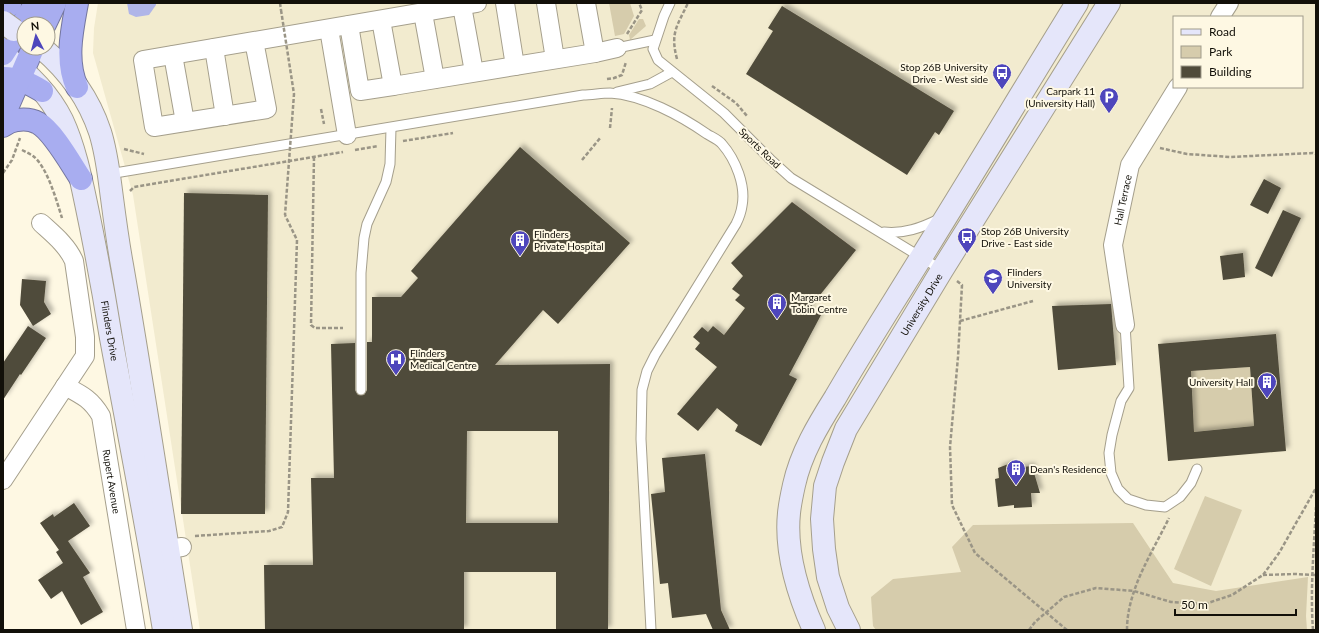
<svg xmlns="http://www.w3.org/2000/svg" width="1319" height="633" font-family="Lato,sans-serif">
<style>
.built{fill:#f2ebcf;fill-rule:evenodd}
.green{fill:#d6ccac}
.water{fill:#b0b5e8}
.building{fill:#504b3a;fill-rule:evenodd;filter:url(#shadow)}
.lines{fill:none;stroke-linecap:round;stroke-linejoin:round}
.lane-casing{stroke:#a59f8c;stroke-width:11}
.street-casing{stroke:#a59f8c;stroke-width:20}
.secondary-casing{stroke:#a59f8c;stroke-width:24}
.highway-casing{stroke:#74769f;stroke-width:24}
.path{stroke:#9a9586;stroke-width:2.5;stroke-dasharray:4 2;stroke-linecap:butt}
.lane{stroke:#fff;stroke-width:9}
.street{stroke:#fff;stroke-width:18}
.secondary{stroke:#e5e6fa;stroke-width:22}
.highway{stroke:#a8adf0;stroke-width:22}
.secondary-bridge-casing{stroke:#a59f8c;stroke-width:24;stroke-linecap:butt}
.path-bridge{stroke:#9a9586;stroke-width:2.5;stroke-dasharray:4 2;stroke-linecap:butt}
.secondary-bridge{stroke:#e5e6fa;stroke-width:22}
.labels{text-anchor:middle;stroke-width:4;stroke-linejoin:round;paint-order:stroke}
.poi-label{font-size:10px;fill:#121009;stroke:#fef8e3;text-anchor:start}
.street-label{font-size:10px;fill:#121009;stroke:#fef8e3}
</style>
<defs>
<filter id="shadow"><feDropShadow dx="3.5" dy="-3.5" stdDeviation="2" flood-color="#0004"/></filter>
</defs>
<rect width="100%" height="100%" fill="#fef8e3"/>
<path class="built" d="M98,3H1316V630H200L133,195L93,53L94,28ZM1174,17H1302V87H1174Z"/>
<g class="green">
<path d="M609,3H630L634,16L624,34L615,36Z"/>
<path d="M639,19H643L646,26L630,40L629,35Z"/>
<path d="M1250,367L1254,426L1194,432L1191,371Z"/>
<path d="M1205,496L1242,510L1211,586L1174,569Z"/>
<path d="M1133,523L1173,583L1216,591L1308,577L1306,616L1307,630H876L873,626L871,597L893,579L961,572L952,547L973,525Z"/>
</g>
<path class="water" d="M127,3H156V5L149,15L136,17L129,14Z"/>
<g class="building">
<path d="M782,6L954,111L939,135L935,132L907,175L746,74L773,31L768,28Z"/>
<path d="M520,147L630,243L558,324L543,310L495,365L610,364L608,630H556V572H464V630H265L264,565H313L311,478H334L331,344L355,343V390L358,395H364L367,390V342H372V297H401L418,278L411,271ZM467,431H558V523H466Z"/>
<path d="M1264,179L1281,188L1268,214L1250,205Z"/>
<path d="M184,193L268,195L265,514H181Z"/>
<path d="M792,202L856,250L808,310L821,315L789,375L797,379L761,446L735,431L738,425L717,408L698,431L677,414L717,367L695,349L700,343L693,337L702,327L708,332L713,326L724,335L745,308L735,300L740,295L732,289L743,276L731,263Z"/>
<path d="M1283,210L1301,218L1272,277L1255,268Z"/>
<path d="M1243,253L1245,277L1223,280L1220,256Z"/>
<path d="M22,279L46,281L44,302L51,314L33,326L20,305Z"/>
<path d="M1111,304L1116,365L1058,370L1052,306Z"/>
<path d="M28,326L46,338L21,375L20,374L3,400V363Z"/>
<path d="M1276,334L1286,451L1168,461L1158,344ZM1250,367L1254,426L1194,432L1191,371Z"/>
<path d="M705,454L721,610L730,630H713L706,614L672,618L668,583L660,584L651,494L665,492L662,458Z"/>
<path d="M1011,463L1013,468L1032,466L1040,493H1031L1032,507L1014,508V505L998,507L995,479L999,478L998,468Z"/>
<path d="M74,503L90,526L68,541L90,573L83,577L103,612L81,625L62,591L51,599L38,580L63,563L56,552L59,550L40,523L53,514L54,517Z"/>
</g>
<g class="lines">
<g class="lane-casing">
<g id="lane">
<path d="M670,3L664,16L653,49L658,60L724,113L770,159L791,178L942,270"/>
<path d="M617,48L655,40"/>
<path d="M617,92L650,84L672,72"/>
<path d="M109,174L583,95C592,95 601,93 610,93C643,95 681,116 707,134C712,137 719,140 722,144C736,160 746,186 742,206C741,213 739,218 736,224L655,355L647,371L642,390L641,439L651,630"/>
<path d="M884,232C904,234 921,228 939,219"/>
<path d="M1125,325L1129,388L1121,401L1112,435L1109,453L1111,473L1118,489L1128,499L1146,505L1165,507L1180,497L1191,483L1197,469"/>
<path d="M361,390V273L364,238L367,224L386,182L390,164L391,128"/>
</g>
</g>
<g class="street-casing">
<g id="street">
<path d="M505,3L515,66"/>
<path d="M546,3L555,59"/>
<path d="M462,6L474,72"/>
<path d="M423,13L435,79"/>
<path d="M1220,17L1229,3"/>
<path d="M381,20L393,86L595,53L586,3"/>
<path d="M349,25L360,91L393,86"/>
<path d="M329,29L347,135"/>
<path d="M254,41L267,109L154,127L143,60L477,3"/>
<path d="M214,48L225,116"/>
<path d="M595,53L617,48"/>
<path d="M173,55L185,122"/>
<path id="s1" d="M1125,325L1113,245L1130,165L1178,87"/>
<path id="s2" d="M65,386C82,395 91,399 101,416L136,630"/>
<path d="M3,480L85,356V337L74,261C67,245 53,234 41,223"/>
<path d="M154,551L182,547"/>
</g>
</g>
<g class="secondary-casing">
<g id="secondary">
<path d="M42,48C68,70 89,99 100,132C107,154 109,176 112,198C115,221 118,243 122,265C143,386 161,508 181,630"/>
<path id="s3" d="M3,55C27,72 49,94 62,120C75,148 81,179 87,208C96,251 104,295 111,338C129,435 148,532 164,630"/>
<path d="M814,630C798,594 785,552 789,513C790,503 792,494 794,485C801,453 818,425 835,398C854,365 874,333 894,301C956,202 1016,102 1077,3"/>
<path id="s4" d="M849,630L838,608L828,577L824,549L822,519L825,486L833,462L846,429L942,270L1109,3"/>
</g>
</g>
<g class="highway-casing">
<g id="highway">
<path d="M77,3C72,30 65,61 77,87"/>
<path d="M10,5V3"/>
<path d="M45,24L55,3"/>
<path d="M3,54L36,3"/>
<path d="M4,78C18,78 31,84 42,91"/>
<path d="M3,117L33,48"/>
<path d="M3,126C7,123 11,121 17,120C24,119 31,119 38,123C53,131 71,164 81,179"/>
</g>
</g>
<g class="path">
<path d="M280,3L281,10"/>
<path d="M627,34L642,10L639,3"/>
<path d="M677,59C670,33 677,26 688,3"/>
<path d="M607,79L614,78L622,75L626,62"/>
<path d="M712,86L736,103L747,116"/>
<path d="M321,109L324,124"/>
<path d="M610,128L612,108"/>
<path d="M403,141L453,133"/>
<path d="M1160,148L1187,154L1230,157L1313,153L1316,154"/>
<path d="M124,149L144,154"/>
<path d="M22,150C26,152 30,154 33,156C47,166 57,202 62,218"/>
<path d="M355,150L378,146"/>
<path d="M314,157L311,325L315,328H343"/>
<path d="M582,160L601,137"/>
<path d="M3,173L12,160L20,138"/>
<path d="M130,191L134,187L343,152"/>
<path d="M957,281L962,285L958,357L950,447L952,505L975,553L1067,630"/>
<path d="M960,321L1033,301"/>
<path d="M195,536L269,531L282,527L288,512L297,240L285,215"/>
<path d="M1263,575L1295,574L1316,575"/>
<path d="M1029,630L1035,622L1064,597L1096,588L1134,591L1171,602L1205,604L1232,595L1263,575L1279,553L1316,488"/>
<path d="M1127,630C1127,590 1152,553 1169,518"/>
<path d="M1313,630C1310,589 1314,548 1316,507"/>
</g>
<use href="#lane" class="lane"/>
<use href="#street" class="street"/>
<use href="#secondary" class="secondary"/>
<use href="#highway" class="highway"/>
<g class="secondary-bridge-casing">
<path id="secondary-bridge" d="M3,22L14,30"/>
</g>
<path class="path-bridge" d="M281,10L294,94L285,215"/>
<use href="#secondary-bridge" class="secondary-bridge"/>
</g>
<defs>
<g id="bus-pin" transform="scale(1)"><path d="M0 17L-7.5 6A9.5 9.5 0 1 1 7.5 6Z" fill="#4e46bc" stroke="#fef8e3"/><path d="M-5-6H5V4H4V6H2V4H-2V6H-4V4H-5ZM-3.5-4V0h7V-4ZM-3.5 1.2v1.5H-2V1.2ZM2 1.2v1.5H3.5V1.2Z" fill="#fff"/></g>
<g id="parking-pin" transform="scale(1)"><path d="M0 17L-7.5 6A9.5 9.5 0 1 1 7.5 6Z" fill="#4e46bc" stroke="#fef8e3"/><path d="M-3.5-5.5H1a3.5 3.5 0 0 1 0 7H-1V5.5H-3.5ZM-1-3.4V-.6H.8a1.4 1.4 0 0 0 0-2.8Z" fill="#fff"/></g>
<g id="building-pin" transform="scale(1)"><path d="M0 17L-7.5 6A9.5 9.5 0 1 1 7.5 6Z" fill="#4e46bc" stroke="#fef8e3"/><path d="M-4-6H4V6H1V3H-1V6H-4ZM-2.5-4.3h1.7v1.8h-1.7ZM.8-4.3h1.7v1.8H.8ZM-2.5-1h1.7V.8h-1.7ZM.8-1h1.7V.8H.8Z" fill="#fff"/></g>
<g id="university-pin" transform="scale(1)"><path d="M0 17L-7.5 6A9.5 9.5 0 1 1 7.5 6Z" fill="#4e46bc" stroke="#fef8e3"/><path d="M0-5L7-2L0 1L-7-2ZM-4 1L0 2.5L4 1V4Q0 6-4 4Z" fill="#fff"/></g>
<g id="hospital-pin" transform="scale(1)"><path d="M0 17L-7.5 6A9.5 9.5 0 1 1 7.5 6Z" fill="#4e46bc" stroke="#fef8e3"/><path d="M-5-5h3v3.5h4V-5h3V5h-3V1.5h-4V5h-3Z" fill="#fff"/></g>
</defs>
<g fill-rule="evenodd">
<use href="#bus-pin" x="1002" y="73"/>
<use href="#parking-pin" x="1109" y="97"/>
<use href="#bus-pin" x="967" y="237"/>
<use href="#building-pin" x="520" y="240"/>
<use href="#university-pin" x="993" y="278"/>
<use href="#building-pin" x="777" y="303"/>
<use href="#hospital-pin" x="396" y="359"/>
<use href="#building-pin" x="1267" y="382"/>
<use href="#building-pin" x="1016" y="469"/>
</g>
<g class="labels">
<g class="poi-label">
<text x="988" y="71" text-anchor="end">Stop 26B University<tspan x="988" dy="12">Drive - West side</tspan></text>
<text x="1095" y="95" text-anchor="end">Carpark 11<tspan x="1095" dy="12">(University Hall)</tspan></text>
<text x="981" y="235">Stop 26B University<tspan x="981" dy="12">Drive - East side</tspan></text>
<text x="534" y="238">Flinders<tspan x="534" dy="12">Private Hospital</tspan></text>
<text x="1007" y="276">Flinders<tspan x="1007" dy="12">University</tspan></text>
<text x="791" y="301">Margaret<tspan x="791" dy="12">Tobin Centre</tspan></text>
<text x="410" y="357">Flinders<tspan x="410" dy="12">Medical Centre</tspan></text>
<text x="1253" y="386" text-anchor="end">University Hall</text>
<text x="1030" y="473">Dean's Residence</text>
</g>
<g class="street-label">
<text transform="translate(760 148) rotate(44)" y="4">Sports Road</text>
<text dy="4" stroke="none"><textPath href="#s1" startOffset="127">Hall Terrace</textPath></text>
<text dy="4" stroke="none"><textPath href="#s4" startOffset="355">University Drive</textPath></text>
<text dy="4" stroke="none"><textPath href="#s3" startOffset="305">Flinders Drive</textPath></text>
<text dy="4" stroke="none"><textPath href="#s2" startOffset="114">Rupert Avenue</textPath></text>
</g>
</g>
<rect width="1319" height="633" fill="none" stroke="#121009" stroke-width="8"/>
<rect x="1173" y="16" width="130" height="72" fill="#fef8e3" stroke="#a09b8c"/>
<rect x="1181" y="29" width="20" height="6" fill="#e5e6fa" stroke="#a09b8c"/>
<text x="1209" y="36" font-size="12" fill="#121009">Road</text>
<rect x="1181" y="46" width="20" height="12" fill="#d6ccac" stroke="#a09b8c"/>
<text x="1209" y="56" font-size="12" fill="#121009">Park</text>
<rect x="1181" y="66" width="20" height="12" fill="#504b3a" stroke="#a09b8c"/>
<text x="1209" y="76" font-size="12" fill="#121009">Building</text>
<g transform="translate(36 36) rotate(354)"><circle r="19" fill="#fef8e3" stroke="#a09b8c"/>
<path d="M0-3L7 15L0 10L-7 15Z" fill="#4e46bc"/>
<text y="-6" font-size="11" font-weight="bold" text-anchor="middle" fill="#121009">N</text>
</g>
<path d="M1175 609v6h121v-6" fill="none" stroke="#121009" stroke-width="2"/>
<text x="1181" y="609" font-size="12" fill="#121009" stroke="#fef8e3" stroke-width="3" paint-order="stroke">50 m</text>
</svg>
